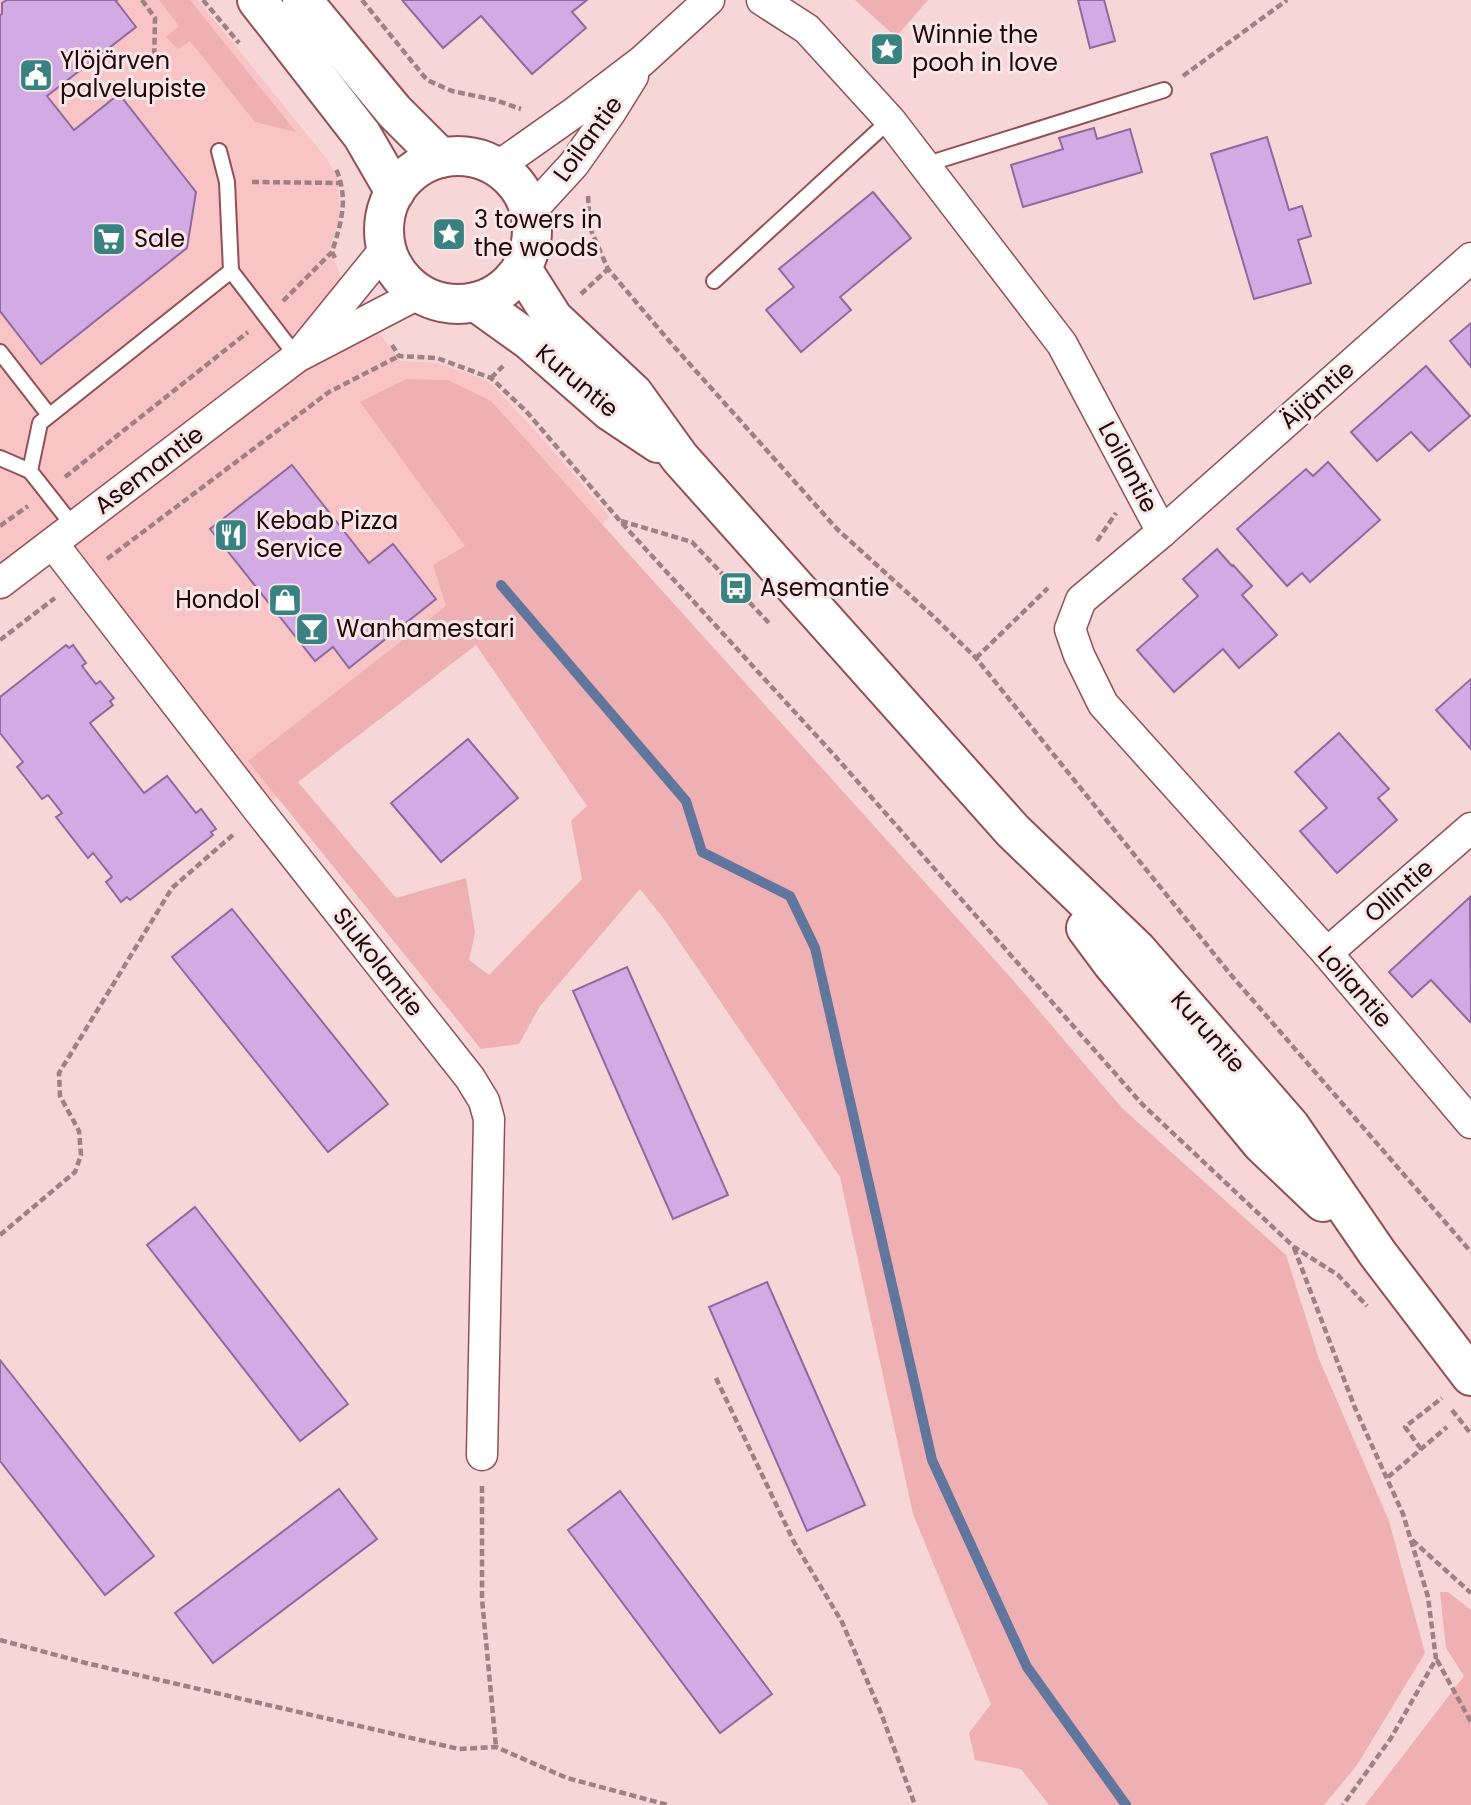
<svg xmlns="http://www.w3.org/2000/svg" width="1471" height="1805" font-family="Poppins,sans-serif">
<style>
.built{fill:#f8c4c6}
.green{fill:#efb0b3;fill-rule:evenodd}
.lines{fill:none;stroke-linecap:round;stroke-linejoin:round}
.stream{stroke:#61769c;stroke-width:10}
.building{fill:#d2abe4;stroke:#8f6a9f;stroke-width:2}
.service-casing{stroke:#925055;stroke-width:18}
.minor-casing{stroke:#925055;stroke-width:33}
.secondary-casing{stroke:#925055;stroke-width:42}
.path{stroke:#9f8183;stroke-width:4.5;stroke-dasharray:7 3.5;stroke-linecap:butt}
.service{stroke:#fff;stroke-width:14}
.minor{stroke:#fff;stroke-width:30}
.secondary{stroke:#fff;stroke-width:38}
.labels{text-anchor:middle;stroke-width:6;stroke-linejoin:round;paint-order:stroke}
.poi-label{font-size:24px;fill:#21070a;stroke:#f8e7e8;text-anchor:start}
.street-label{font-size:24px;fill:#21070a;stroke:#f8e7e8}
</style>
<rect width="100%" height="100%" fill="#f6d6d7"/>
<path class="built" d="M0,0H198L327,159L337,178L340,216L330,248L344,285L400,361L438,363L488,381L540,436L610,517L483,628L262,809L54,539L0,566Z"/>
<g class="green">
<path d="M159,0H190L296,132L255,122L190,41L178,49L166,37L179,26Z"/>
<path d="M855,0H928L896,37Z"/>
<path d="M406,379L448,380L491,401L1012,979L1122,1108L1286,1255L1319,1359L1389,1521L1425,1653L1357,1765L1324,1805H1049L1021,1769L975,1760L969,1733L991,1704L913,1514L840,1177L664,919L640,889L540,1006L519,1044L481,1049L248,761L446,606L433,565L465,546L360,402ZM476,645L587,806L571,821L582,879L489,975L469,960L475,933L466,878L396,898L298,782Z"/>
<path d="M1440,1592H1448L1471,1610V1805H1365L1464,1676L1446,1648Z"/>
</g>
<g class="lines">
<path class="stream" d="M501,585L686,801L702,852L790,896L815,948L932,1460L1027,1667L1126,1805"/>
</g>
<g class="building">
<path d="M7,0H117L116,1L136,27L47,96L74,130L119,94L196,192L187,248L41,364L0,311V15L2,14V3Z"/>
<path d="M402,0H587L572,12L586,28L532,74L481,16L443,48Z"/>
<path d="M1078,0H1104L1115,41L1090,48Z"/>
<path d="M1094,128L1097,139L1130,129L1142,172L1023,207L1011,165L1063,149L1059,138Z"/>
<path d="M1267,137L1289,210L1302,206L1311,236L1298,240L1311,283L1254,299L1211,154Z"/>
<path d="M873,192L911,238L840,297L851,310L801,352L766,310L794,287L779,269Z"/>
<path d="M1471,323V367L1450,341Z"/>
<path d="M1426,366L1470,416L1429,451L1411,432L1377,461L1351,432Z"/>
<path d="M1328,462L1380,520L1310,582L1302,573L1287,586L1237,529L1306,469L1313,476Z"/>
<path d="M292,465L369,563L393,544L436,599L349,668L333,647L315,661L210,529Z"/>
<path d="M1217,549L1232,566L1233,565L1252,586L1242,595L1277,635L1239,668L1223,649L1174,692L1137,650L1198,596L1183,579Z"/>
<path d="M66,645L69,648L73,645L86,663L82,666L96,684L100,681L114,698L110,701L113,705L90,723L144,793L167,776L196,813L201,809L216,829L211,832L213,835L130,900L127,897L121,902L106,882L112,877L93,853L88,858L56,817L62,813L48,795L42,799L17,767L23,762L0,733V697Z"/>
<path d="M1471,679V749L1436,710Z"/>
<path d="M1339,733L1389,789L1378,798L1397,820L1337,873L1300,831L1327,808L1295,772Z"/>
<path d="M468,739L518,798L441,862L391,803Z"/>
<path d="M1470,897L1471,1020L1470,1022L1431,980L1412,997L1389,972Z"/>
<path d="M232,909L388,1104L328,1152L172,957Z"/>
<path d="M627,967L728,1195L673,1219L573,991Z"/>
<path d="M195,1207L348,1404L300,1441L147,1245Z"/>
<path d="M767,1282L865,1505L807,1531L709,1307Z"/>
<path d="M0,1360L154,1556L105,1595L0,1461Z"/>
<path d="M339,1489L377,1539L213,1663L175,1613Z"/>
<path d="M620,1491L772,1694L720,1733L568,1530Z"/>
</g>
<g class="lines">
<g class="service-casing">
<g id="service">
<path d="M924,165L1164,90"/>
<path d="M231,271L297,357"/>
<path d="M714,281L890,120"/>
<path d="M0,352L49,415"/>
<path d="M0,458L30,471"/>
<path d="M74,527L30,471L40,423L231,271L227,182L219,151"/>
</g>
</g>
<g class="minor-casing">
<g id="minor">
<path d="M762,0L807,29L890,120L1062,344L1162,532"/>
<path d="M497,167L575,112L642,61L709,0"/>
<path d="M530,212L574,164L610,113L633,76"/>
<path d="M1471,258L1162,532L1081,600L1070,629L1079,655L1103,704L1327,953L1471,1123"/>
<path d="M304,349L386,248"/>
<path d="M53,544L260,812L470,1078L484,1101L489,1119L482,1455"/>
<path d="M0,583L297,357L420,293"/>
<path d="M1327,953L1471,828"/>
</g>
</g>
<g class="secondary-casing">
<g id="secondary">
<path d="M257,0L362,135L395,192"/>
<path d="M302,0L394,111L441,158"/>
<circle cx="458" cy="230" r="74"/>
<path d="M522,269L553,318L633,393L680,458L1013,831L1137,950L1290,1126L1378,1254L1471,1376"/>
<path d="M476,302L529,340L610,411L658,443"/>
<path d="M1086,928L1112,963L1262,1144L1323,1202"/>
</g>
</g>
<g class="path">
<path d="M142,0L155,18L154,70"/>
<path d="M203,0L239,43"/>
<path d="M362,0L427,80L452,91L495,100L521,109"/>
<path d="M1183,76L1287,0"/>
<path d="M252,182L342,183"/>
<path d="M588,196L590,228L608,269L670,342L837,529L933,616L976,658L1231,975L1471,1252"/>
<path d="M335,258L332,252C341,223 349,199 336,169"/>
<path d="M581,294L608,269"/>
<path d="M283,301L332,252"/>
<path d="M392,345L399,356L437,358L491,378L526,411L620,521L835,756L1142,1104L1294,1247L1338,1275L1367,1306"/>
<path d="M491,378L503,366"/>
<path d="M65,477L248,332"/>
<path d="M621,521L692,542L769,623"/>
<path d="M0,526L28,506"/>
<path d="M1097,541L1116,513"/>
<path d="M107,559L329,392L399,356"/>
<path d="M0,640L55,598"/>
<path d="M976,658L1048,588"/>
<path d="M0,1235L75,1172L81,1155L79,1131L60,1096L59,1073L172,888L235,833"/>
<path d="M1294,1248L1355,1408L1403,1514L1428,1597L1436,1659L1391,1738L1343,1805"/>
<path d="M716,1378L794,1542L842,1622L881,1713L915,1805"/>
<path d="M1452,1410L1471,1434"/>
<path d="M1421,1449L1405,1427L1442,1398"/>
<path d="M1388,1477L1447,1427"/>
<path d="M482,1486V1599L496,1747"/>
<path d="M1412,1540L1471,1593"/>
<path d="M0,1640L86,1663L459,1749L496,1747L567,1778L668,1805"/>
<path d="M1437,1660L1471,1722"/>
</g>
<use href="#service" class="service"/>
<use href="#minor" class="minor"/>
<use href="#secondary" class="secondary"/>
</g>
<defs>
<g id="sight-square" transform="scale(1.75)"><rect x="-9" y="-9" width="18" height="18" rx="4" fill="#3a8282" stroke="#f8e7e8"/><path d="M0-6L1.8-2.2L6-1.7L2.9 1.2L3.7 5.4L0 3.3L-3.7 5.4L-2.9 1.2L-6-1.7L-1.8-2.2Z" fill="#fff"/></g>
<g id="civic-square" transform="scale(1.75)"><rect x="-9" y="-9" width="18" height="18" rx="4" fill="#3a8282" stroke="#f8e7e8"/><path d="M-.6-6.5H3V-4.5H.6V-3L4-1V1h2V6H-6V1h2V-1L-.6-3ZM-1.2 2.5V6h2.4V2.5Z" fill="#fff"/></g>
<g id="supermarket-square" transform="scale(1.75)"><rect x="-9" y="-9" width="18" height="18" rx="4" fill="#3a8282" stroke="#f8e7e8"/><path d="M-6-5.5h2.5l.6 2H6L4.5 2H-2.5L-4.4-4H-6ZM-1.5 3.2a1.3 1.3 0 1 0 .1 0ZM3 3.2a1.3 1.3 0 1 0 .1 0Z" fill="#fff"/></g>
<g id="restaurant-square" transform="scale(1.75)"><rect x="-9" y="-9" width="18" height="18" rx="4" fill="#3a8282" stroke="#f8e7e8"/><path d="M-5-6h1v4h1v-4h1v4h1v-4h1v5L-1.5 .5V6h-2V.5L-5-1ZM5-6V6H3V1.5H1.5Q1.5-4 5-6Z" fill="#fff"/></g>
<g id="bus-square" transform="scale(1.75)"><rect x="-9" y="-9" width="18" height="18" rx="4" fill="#3a8282" stroke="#f8e7e8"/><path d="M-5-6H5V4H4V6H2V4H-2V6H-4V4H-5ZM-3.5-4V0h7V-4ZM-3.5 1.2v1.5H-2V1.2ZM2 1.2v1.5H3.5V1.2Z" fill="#fff"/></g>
<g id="shop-square" transform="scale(1.75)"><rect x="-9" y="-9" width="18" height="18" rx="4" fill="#3a8282" stroke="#f8e7e8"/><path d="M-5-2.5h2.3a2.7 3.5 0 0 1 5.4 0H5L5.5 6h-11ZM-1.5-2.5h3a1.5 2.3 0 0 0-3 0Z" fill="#fff"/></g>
<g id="bar-square" transform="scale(1.75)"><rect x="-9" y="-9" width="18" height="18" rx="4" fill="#3a8282" stroke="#f8e7e8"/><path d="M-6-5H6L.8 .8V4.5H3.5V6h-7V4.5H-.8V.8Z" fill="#fff"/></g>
</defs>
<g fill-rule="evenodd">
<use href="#sight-square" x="887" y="49"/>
<use href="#civic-square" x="36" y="75"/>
<use href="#sight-square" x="449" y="234"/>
<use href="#supermarket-square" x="109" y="239"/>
<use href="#restaurant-square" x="231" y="535"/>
<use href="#bus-square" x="736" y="588"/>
<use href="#shop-square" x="285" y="600"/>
<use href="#bar-square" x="312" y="629"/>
</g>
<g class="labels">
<g class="poi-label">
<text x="912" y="43">Winnie the<tspan x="912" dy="28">pooh in love</tspan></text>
<text x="60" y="69">Ylöjärven<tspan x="60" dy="28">palvelupiste</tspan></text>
<text x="474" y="228">3 towers in<tspan x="474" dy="28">the woods</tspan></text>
<text x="134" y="247">Sale</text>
<text x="256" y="529">Kebab Pizza<tspan x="256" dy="28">Service</tspan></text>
<text x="760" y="596">Asemantie</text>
<text x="260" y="608" text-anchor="end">Hondol</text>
<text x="336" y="637">Wanhamestari</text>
</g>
<g class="street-label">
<text transform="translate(588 139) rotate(-54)" y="8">Loilantie</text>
<text transform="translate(577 381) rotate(40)" y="8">Kuruntie</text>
<text transform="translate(1317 395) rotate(-41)" y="8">Äijäntie</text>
<text transform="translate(1128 467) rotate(62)" y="8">Loilantie</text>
<text transform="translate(149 470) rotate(-37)" y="8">Asemantie</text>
<text transform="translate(1399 891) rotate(-41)" y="8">Ollintie</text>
<text transform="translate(378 962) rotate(52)" y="8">Siukolantie</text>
<text transform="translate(1355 987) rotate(49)" y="8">Loilantie</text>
<text transform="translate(1208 1032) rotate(49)" y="8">Kuruntie</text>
</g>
</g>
</svg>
